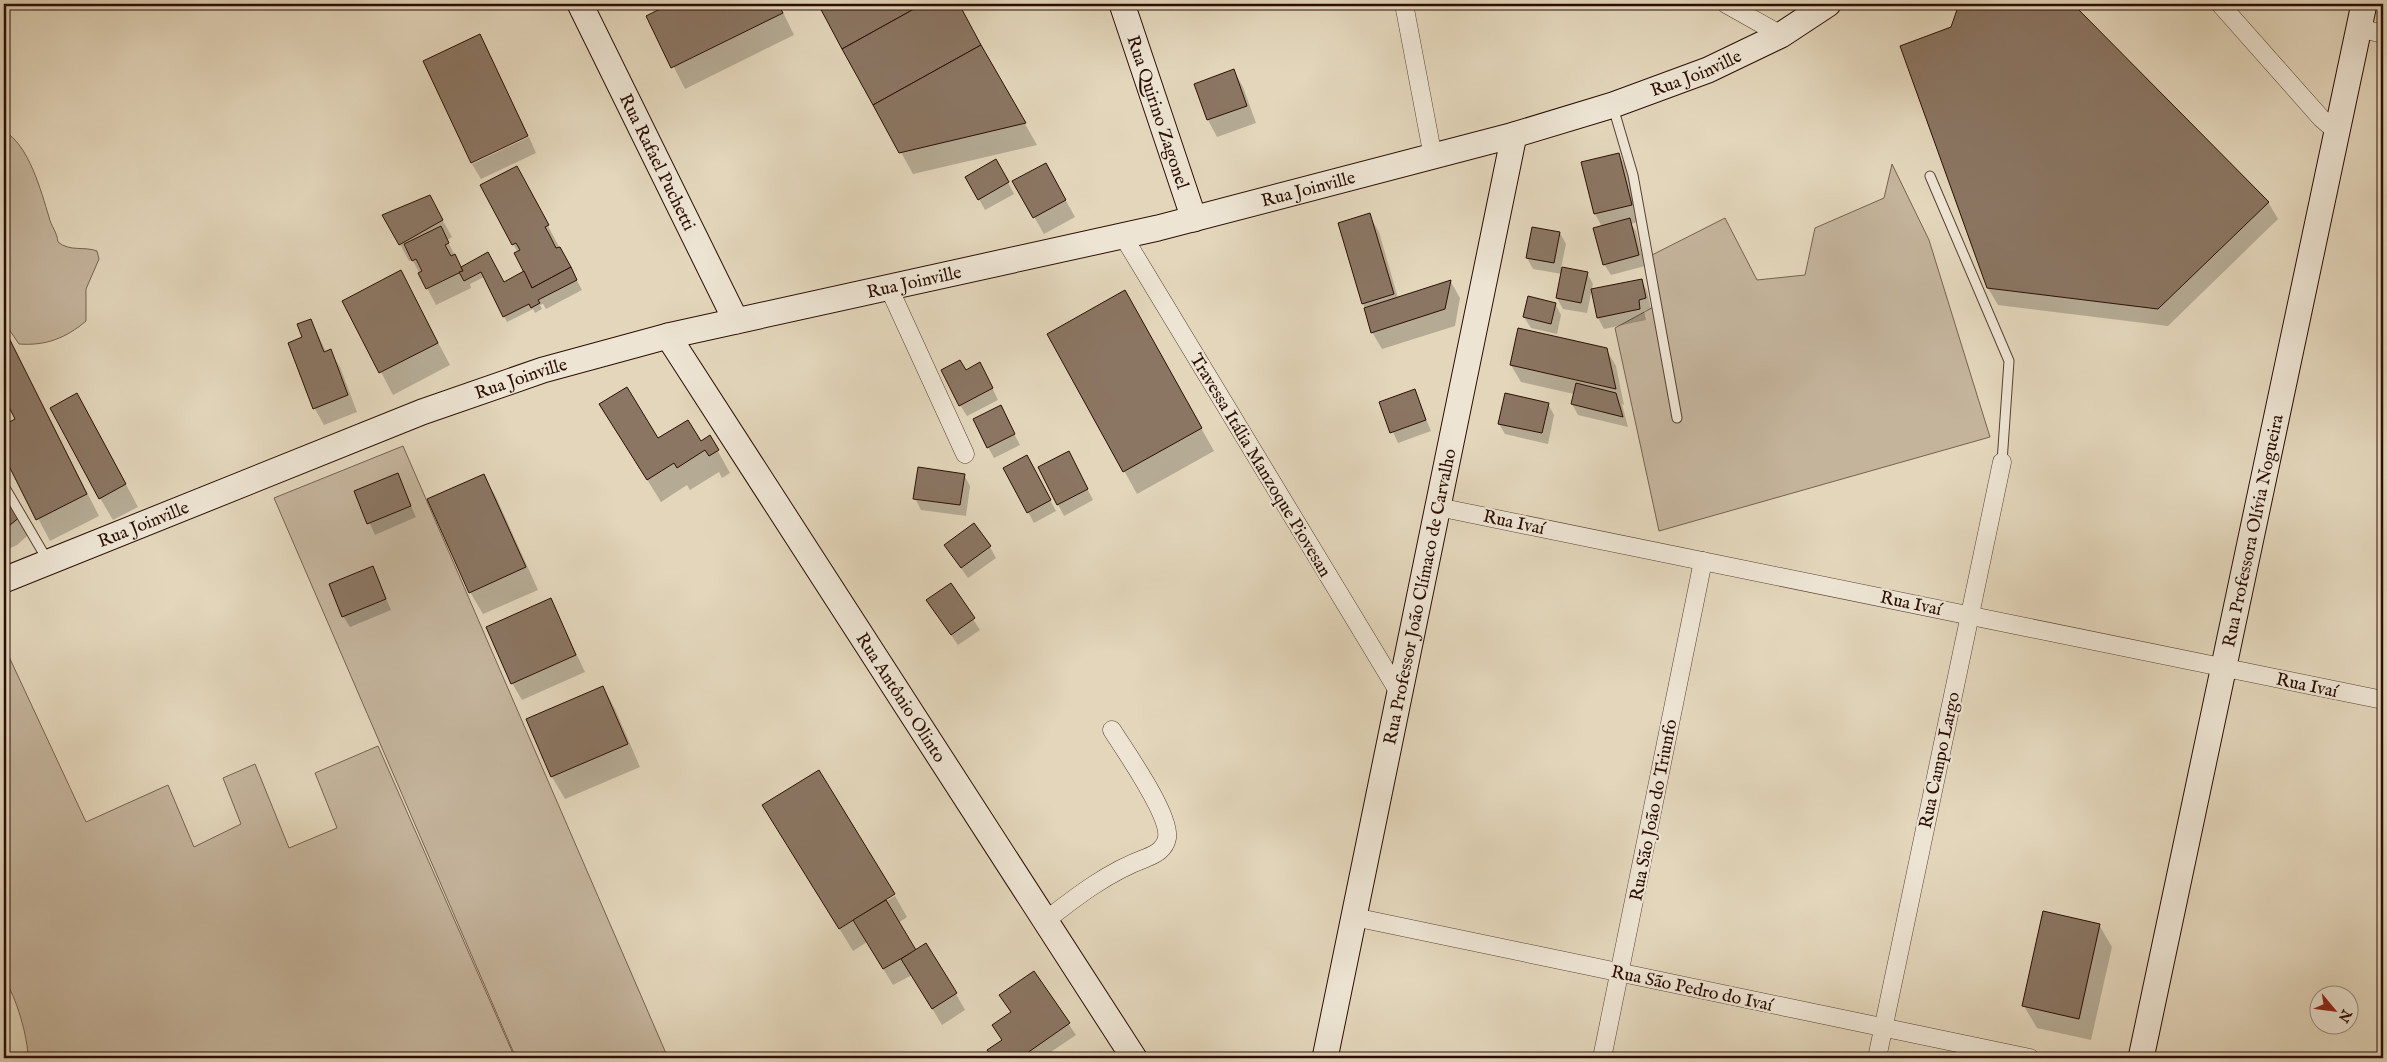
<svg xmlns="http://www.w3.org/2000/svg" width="2387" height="1062" font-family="'IM FELL English',serif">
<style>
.green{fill:#c4b49c;stroke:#786150}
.shadow{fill:#0003}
.building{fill:#8b7663;stroke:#2b0e03}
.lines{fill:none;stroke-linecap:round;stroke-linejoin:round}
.lane-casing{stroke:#594031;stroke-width:11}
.street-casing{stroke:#594031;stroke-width:19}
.secondary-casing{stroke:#2b0e03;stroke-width:27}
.lane{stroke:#ede4d3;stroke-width:9}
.street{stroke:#ede4d3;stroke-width:18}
.secondary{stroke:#ede4d3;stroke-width:25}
.labels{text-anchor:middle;stroke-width:4.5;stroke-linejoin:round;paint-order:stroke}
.street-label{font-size:18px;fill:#2b0e03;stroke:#ede4d3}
</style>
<rect width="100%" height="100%" fill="#e3d6bb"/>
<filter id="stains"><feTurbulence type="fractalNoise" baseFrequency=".004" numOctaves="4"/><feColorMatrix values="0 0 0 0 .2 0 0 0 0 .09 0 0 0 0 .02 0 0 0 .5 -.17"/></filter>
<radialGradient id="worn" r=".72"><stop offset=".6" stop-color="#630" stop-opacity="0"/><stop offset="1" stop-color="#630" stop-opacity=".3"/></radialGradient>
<g class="green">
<path d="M4,131C29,145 41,191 49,217C51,226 57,232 58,242C70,252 84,246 97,251L99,259L86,289V321C66,338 46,346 19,344L4,322Z"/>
<path d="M1892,164L1929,240L1990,437L1659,531L1615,328L1659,304L1650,256L1725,218L1757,280L1805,275L1815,228L1884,198Z"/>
<path d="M403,446L668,1058H516L274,498Z"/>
<path d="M4,646L86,822L168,785L194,847L241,824L223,778L255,764L289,848L337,828L315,773L378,746L515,1058H28C28,1037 16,996 4,979Z"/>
</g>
<g class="shadow">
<path d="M673,4H779L794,35L685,89L648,16Z"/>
<path d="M819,4H957L1037,145L913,174Z"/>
<path d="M1962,4H2071L2268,202L2278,219L2168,326L1998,305L1988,288L1952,28Z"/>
<path d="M479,36L528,135L471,162Z"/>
<path d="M1234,71L1243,87L1256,123L1217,137L1208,120L1195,85Z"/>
<path d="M529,137L536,153L481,179L472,164Z"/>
<path d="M1619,154L1628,171L1640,221L1631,224L1636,231L1645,266L1611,275L1604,264L1602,227L1595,214L1582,163Z"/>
<path d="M996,160L1014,194L985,210L967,177Z"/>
<path d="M1055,181L1075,217L1044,234L1014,182Z"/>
<path d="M482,186L529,190L582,290L546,309L543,304L540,305L542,309L535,313L533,309L507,322L484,277L470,284L471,288L436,305L412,259L409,261L384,215L429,196L452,237L447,240L461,268L487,254L504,283L525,272L518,253Z"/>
<path d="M1369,215L1379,232L1398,298L1451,282L1460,298L1455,326L1382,349L1372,332L1363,303Z"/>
<path d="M1560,233L1566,244L1561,268L1587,273L1593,284L1587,313L1563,309L1557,298L1562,274L1533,269L1527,258Z"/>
<path d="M401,272L450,365L393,395L344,301Z"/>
<path d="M1641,280L1647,291L1651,309L1644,311L1646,320L1604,329L1598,318Z"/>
<path d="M1555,304L1561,315L1557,334L1531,328L1524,317Z"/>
<path d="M1137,314L1214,451L1137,494L1048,334Z"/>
<path d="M311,320L326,352L330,351L340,367L357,412L324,425L315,409L289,344L303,338Z"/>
<path d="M8,338L99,516L50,541L4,453V426L17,420L4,394V340Z"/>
<path d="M1606,349L1616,366L1624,405L1622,404L1628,427L1578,415L1572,404L1574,394L1521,382L1511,365Z"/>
<path d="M986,375L998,400L967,416L960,405Z"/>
<path d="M1414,390L1431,431L1398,443L1380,403Z"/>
<path d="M1548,404L1554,415L1548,444L1505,434L1499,424Z"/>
<path d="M90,417L138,507L113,520L100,498Z"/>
<path d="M1006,418L1020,445L994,458L988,447Z"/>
<path d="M614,426L658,440L700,443L710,437L730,473L722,478L719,472L690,490L687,485L661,502Z"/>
<path d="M1075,464L1093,500L1064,516L1039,468Z"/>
<path d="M1004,468H1033L1056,511L1034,523Z"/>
<path d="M397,475L416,517L375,535L356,492Z"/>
<path d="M483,475L496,497L538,590L483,614L470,592Z"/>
<path d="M964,475L970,486L966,516L921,510L915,498Z"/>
<path d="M4,492L29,534L17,545L4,551Z"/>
<path d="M945,545L990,547L996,558L968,578Z"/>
<path d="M372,567L391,610L350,627L343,616Z"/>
<path d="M951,585L980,630L958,645L934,611Z"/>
<path d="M550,599L585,672L522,700L512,683Z"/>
<path d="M603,687L615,709L640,767L565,799L552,777Z"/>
<path d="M777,827L885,899V902L895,896L907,917L898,923L916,951L956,994L965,1010L942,1025L912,975L893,985L867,942L853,951Z"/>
<path d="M2099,925L2112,947L2091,1040L2037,1028L2024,1006Z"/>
<path d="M1034,973L1076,1035L1042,1058H994L989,1050L1003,1041L1012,1013L1007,1007Z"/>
<path d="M4,1050L8,1058H4Z"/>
</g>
<g class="building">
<path d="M670,4H778L783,13L671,68L646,16Z"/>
<path d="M818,4H923L842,49Z"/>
<path d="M923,4H959L981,45L873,105L842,49Z"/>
<path d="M1959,4H2073L2269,202L2158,309L1987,288L1900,46L1951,27Z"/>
<path d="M480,34L528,136L471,163L423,61Z"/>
<path d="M981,45L1026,123L899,153L873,105Z"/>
<path d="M1234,69L1247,106L1207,120L1194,84Z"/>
<path d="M1619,153L1632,205L1594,214L1581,162Z"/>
<path d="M996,159L1009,182L978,200L965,177Z"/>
<path d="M1046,163L1066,200L1033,218L1012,181Z"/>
<path d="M517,166L549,225L545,227L549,234L556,248L560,247L571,267L532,288L514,253L520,250L516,243L512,245L480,185Z"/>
<path d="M430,195L443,220L399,245L382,215Z"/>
<path d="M1370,213L1394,294L1362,304L1338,223Z"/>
<path d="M1630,218L1639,255L1603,265L1593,228Z"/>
<path d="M441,226L449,243L445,245L451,256L455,254L463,271L426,289L418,273L422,271L416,259L412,261L404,244Z"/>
<path d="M1532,227L1560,232L1554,263L1526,258Z"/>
<path d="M488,252L504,282L524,271L532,288L571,267L577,280L538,300L540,303L531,308L529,304L503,317L481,272L464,281L459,272L463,271L461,267Z"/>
<path d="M1562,267L1588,272L1581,303L1556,298Z"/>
<path d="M401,270L438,343L379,373L342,301Z"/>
<path d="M1642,279L1646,298L1639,300L1640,309L1597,318L1591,289Z"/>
<path d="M1451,280L1445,309L1371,333L1364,308Z"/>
<path d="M1125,290L1202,428L1123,472L1047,334Z"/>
<path d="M1528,296L1556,303L1551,324L1523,317Z"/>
<path d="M311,319L324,352L331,349L348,395L313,409L288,343L302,337L297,324Z"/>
<path d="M1518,328L1607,348L1616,389L1510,365Z"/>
<path d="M8,336L87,494L36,520L4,456V425L15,419L4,397V339Z"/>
<path d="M960,360L966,370L980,362L993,388L959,406L941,370Z"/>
<path d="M1576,383L1616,393L1623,417L1571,404Z"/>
<path d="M627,387L658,438L688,420L701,441L710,435L719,450L709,456L705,450L677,468L674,463L647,480L599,404Z"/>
<path d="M1415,389L1426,420L1390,433L1379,402Z"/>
<path d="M77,393L126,484L99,499L50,408Z"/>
<path d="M1505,393L1549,403L1542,433L1498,424Z"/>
<path d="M1001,405L1015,434L987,448L973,419Z"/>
<path d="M1069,451L1088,489L1057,505L1038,467Z"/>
<path d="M1027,455L1051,500L1027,513L1003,468Z"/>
<path d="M918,467L965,474L960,505L913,499Z"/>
<path d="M398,473L411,506L367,524L354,491Z"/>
<path d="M484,474L526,567L469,593L427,499Z"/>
<path d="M4,490L21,516L4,530Z"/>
<path d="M974,523L991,546L961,568L944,545Z"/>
<path d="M373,566L386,599L342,617L329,584Z"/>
<path d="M951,583L975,618L951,635L926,600Z"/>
<path d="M551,598L576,655L511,684L486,627Z"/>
<path d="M603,686L628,744L551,777L526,719Z"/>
<path d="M819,770L895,894L839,929L762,805Z"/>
<path d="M886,900L916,950L883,969L853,920Z"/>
<path d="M2043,911L2100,924L2079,1019L2022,1006Z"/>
<path d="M926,943L957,993L932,1009L901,959Z"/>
<path d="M1034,971L1070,1023L1020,1058H993L987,1050L1002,1040L992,1025L1011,1012L999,995Z"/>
<path d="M1100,1052L1104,1058H1091Z"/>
</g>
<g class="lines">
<g class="lane-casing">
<g id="lane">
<path d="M1613,107L1633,175L1677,418"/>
<path d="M1930,176L2009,361L2002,462"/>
<path d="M4,486L48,561"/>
</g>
</g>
<g class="street-casing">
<g id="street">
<path d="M1404,4L1433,157"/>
<path d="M1726,4L1781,35"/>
<path d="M2220,4L2321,118L2337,132"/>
<path d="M2359,28L2383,34"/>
<path d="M1123,236L1400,694"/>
<path d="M889,288L965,454"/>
<path d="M1438,507L2383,700"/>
<path d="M1354,917L2030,1058"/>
<path d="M1045,921C1077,896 1108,872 1146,858C1156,854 1165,849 1167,838C1171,815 1125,751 1112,730"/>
<path d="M1602,1058L1703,561"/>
<path d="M1877,1058L2002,462"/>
</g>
</g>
<g class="secondary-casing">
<g id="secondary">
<path id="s1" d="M580,4L736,321"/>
<path id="s2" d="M1122,4L1194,219"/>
<path id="s3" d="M668,336L1134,1058"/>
<path id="s4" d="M4,580L422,412L543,370L668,336L1158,228L1514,135L1613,105L1708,70L1781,35L1828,4"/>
<path id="s5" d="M1325,1058L1514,135"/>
<path id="s6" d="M2141,1058L2364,4"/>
</g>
</g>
<use href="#lane" class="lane"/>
<use href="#street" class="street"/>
<use href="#secondary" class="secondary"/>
</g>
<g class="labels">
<g class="street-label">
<text dy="6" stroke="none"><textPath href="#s4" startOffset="1770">Rua Joinville</textPath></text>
<text dy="6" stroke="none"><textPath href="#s2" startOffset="114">Rua Quirino Zagonel</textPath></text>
<text dy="6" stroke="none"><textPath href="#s1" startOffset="176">Rua Rafael Puchetti</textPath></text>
<text dy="6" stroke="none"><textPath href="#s4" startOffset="1365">Rua Joinville</textPath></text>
<text dy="6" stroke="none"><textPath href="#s4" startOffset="960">Rua Joinville</textPath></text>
<text dy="6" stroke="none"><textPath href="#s4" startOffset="555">Rua Joinville</textPath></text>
<text transform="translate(1261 465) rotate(59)" y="6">Travessa Itália Manzoque Piovesan</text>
<text transform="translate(1514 522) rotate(12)" y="6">Rua Ivaí</text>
<text dy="6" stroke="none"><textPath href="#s4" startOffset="150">Rua Joinville</textPath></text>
<text dy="6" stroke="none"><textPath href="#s6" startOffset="539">Rua Professora Olívia Nogueira</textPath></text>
<text dy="6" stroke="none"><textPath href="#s5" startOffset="471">Rua Professor João Clímaco de Carvalho</textPath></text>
<text transform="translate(1911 603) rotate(12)" y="6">Rua Ivaí</text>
<text transform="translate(2307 685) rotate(12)" y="6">Rua Ivaí</text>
<text dy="6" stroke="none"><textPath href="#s3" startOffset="430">Rua Antônio Olinto</textPath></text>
<text transform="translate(1939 760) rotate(-78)" y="6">Rua Campo Largo</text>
<text transform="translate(1653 810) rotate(-79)" y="6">Rua São João do Triunfo</text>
<text transform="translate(1692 988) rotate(12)" y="6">Rua São Pedro do Ivaí</text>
</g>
</g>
<rect width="2387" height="1062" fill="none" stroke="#e3d6bb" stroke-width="20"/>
<rect x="5" y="5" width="2377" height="1052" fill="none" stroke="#2b0e03" stroke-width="2.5"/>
<rect x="10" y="10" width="2367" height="1042" fill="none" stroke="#2b0e03"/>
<g transform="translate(2334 1010) rotate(119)"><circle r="24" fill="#ede4d3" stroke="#9f8e80"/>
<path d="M0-4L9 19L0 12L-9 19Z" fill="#8f2418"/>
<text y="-8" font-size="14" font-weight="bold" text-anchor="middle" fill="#2b0e03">N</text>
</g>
<rect width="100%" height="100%" filter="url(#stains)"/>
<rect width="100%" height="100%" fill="url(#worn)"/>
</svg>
